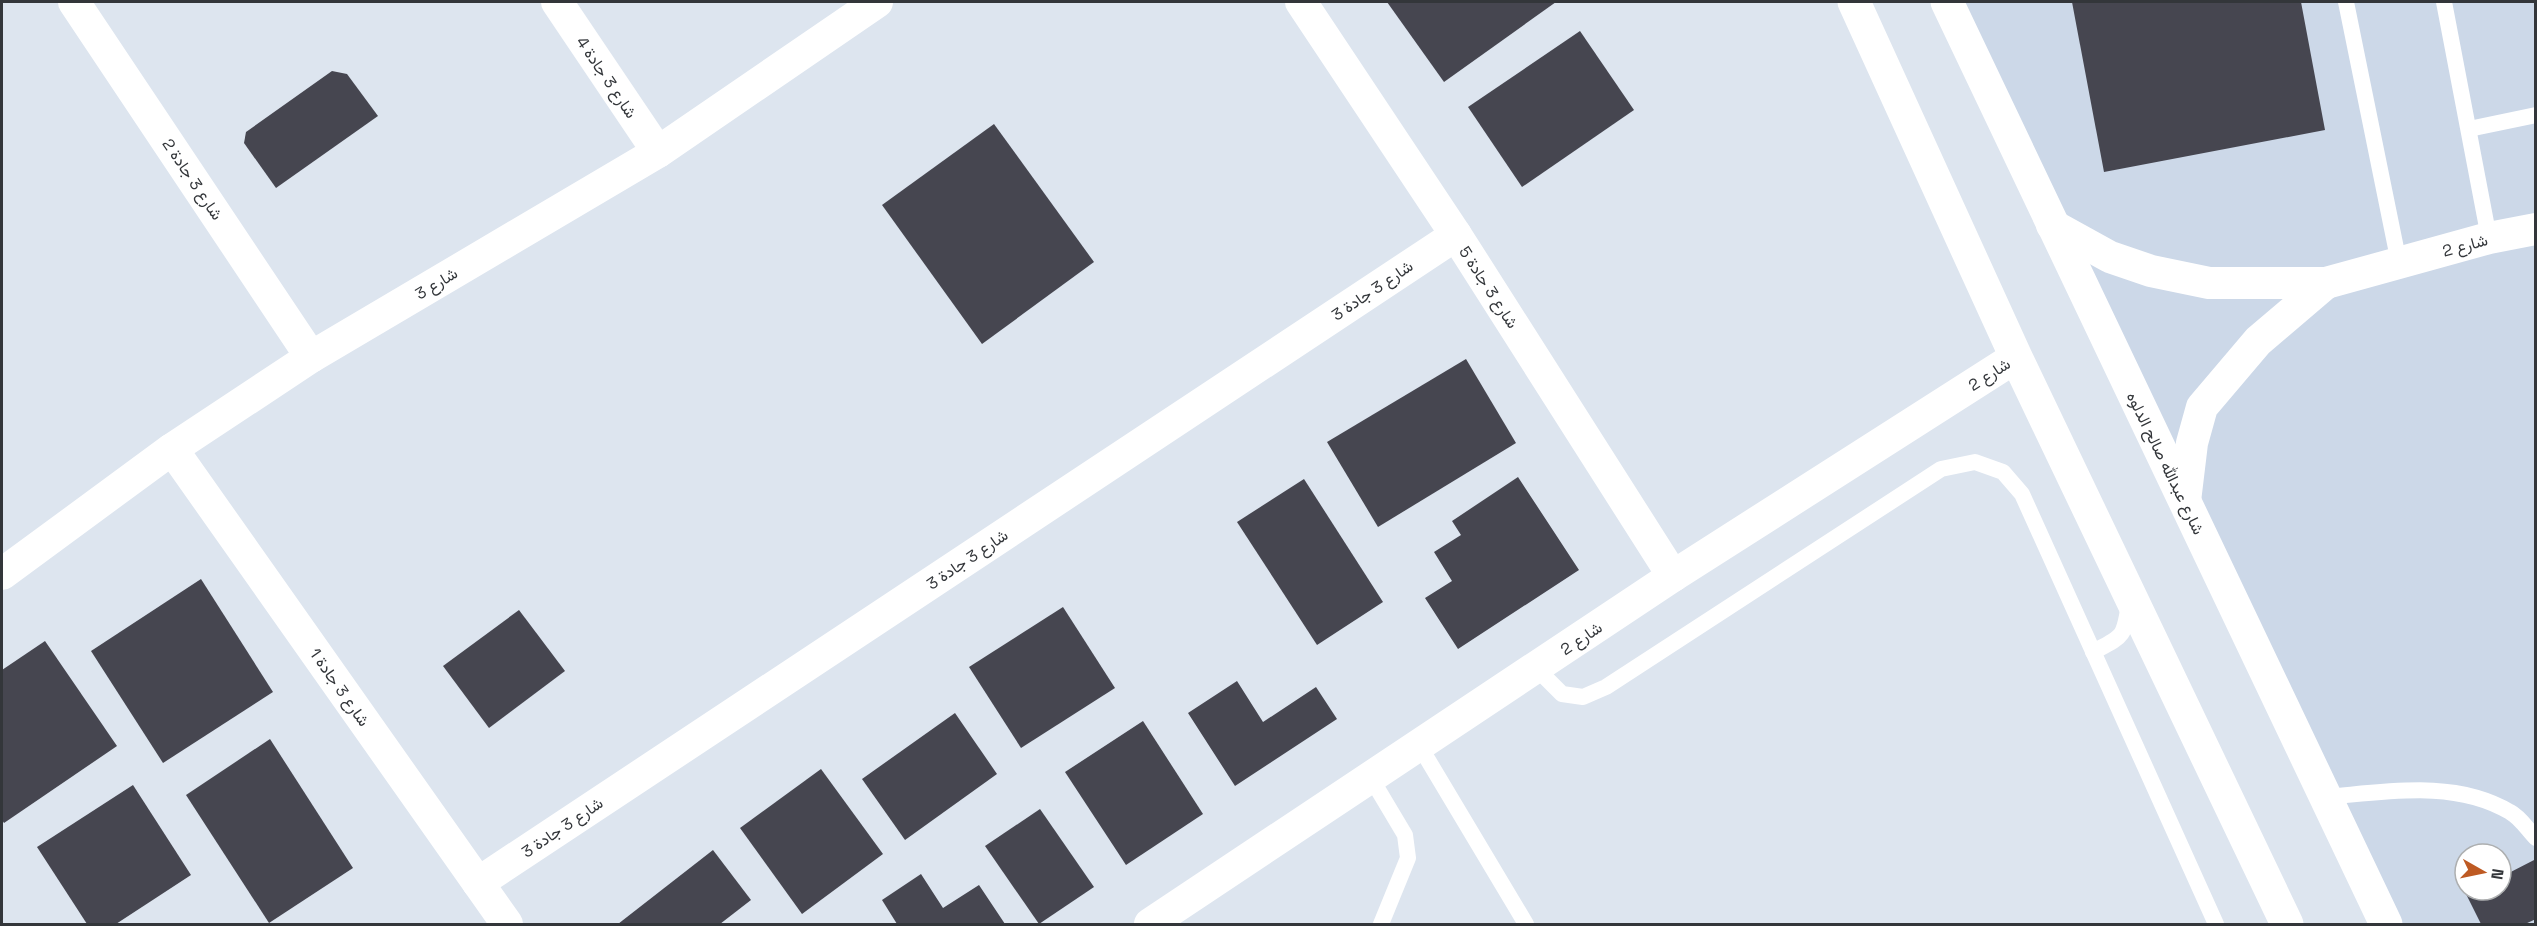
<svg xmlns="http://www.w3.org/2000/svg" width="2537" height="926" font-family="'Space Grotesk',Vazirmatn,sans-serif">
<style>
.built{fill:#ccd8e8;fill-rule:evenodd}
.building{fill:#464650}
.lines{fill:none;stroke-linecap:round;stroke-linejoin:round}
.lane{stroke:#fff;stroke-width:16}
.street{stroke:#fff;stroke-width:32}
.secondary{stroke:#fff;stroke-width:33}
.labels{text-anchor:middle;stroke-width:6;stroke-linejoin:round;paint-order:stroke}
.street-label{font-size:16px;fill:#33363a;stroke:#fff}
</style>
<rect width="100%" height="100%" fill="#dde5ef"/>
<path class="built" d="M1948,2H2535V924H2391ZM2465,854H2501V890H2465Z"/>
<g class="building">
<path d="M1387,2H1556L1444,82Z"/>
<path d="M2072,2H2301L2325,130L2104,172Z"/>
<path d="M1580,31L1634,110L1522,187L1468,107Z"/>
<path d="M332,71L347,74L378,116L276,188L244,143L246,132Z"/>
<path d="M994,124L1094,262L982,344L882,205Z"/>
<path d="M1466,359L1516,443L1378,527L1327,442Z"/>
<path d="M1518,477L1579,570L1458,649L1425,598L1452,581L1434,552L1461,535L1452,521Z"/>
<path d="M1304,479L1383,602L1317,645L1237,522Z"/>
<path d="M201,579L273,692L163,763L91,651Z"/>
<path d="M1063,607L1115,688L1021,748L969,667Z"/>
<path d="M519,610L565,671L489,728L443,666Z"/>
<path d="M45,641L117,746L4,823L2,820V670Z"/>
<path d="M1237,681L1263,722L1316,687L1337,719L1235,786L1188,713Z"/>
<path d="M955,713L997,774L905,840L862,779Z"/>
<path d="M1143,721L1203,814L1126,865L1065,772Z"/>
<path d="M270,739L353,868L269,923L186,795Z"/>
<path d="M821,769L883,854L802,914L740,828Z"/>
<path d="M133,785L191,875L116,924H87L37,847Z"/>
<path d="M1040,809L1094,887L1039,924L985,846Z"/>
<path d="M713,850L751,900L720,924H618Z"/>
<path d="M2536,859V919L2525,924H2481L2466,894L2475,890H2501V877Z"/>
<path d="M921,874L943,908L979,885L1005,924H897L882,900Z"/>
</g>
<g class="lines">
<g class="lane">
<path d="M2346,2L2399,263"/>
<path d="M2444,2L2489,238"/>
<path d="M2469,129L2536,115"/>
<path d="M2093,652C2123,636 2124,638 2129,604"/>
<path d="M1536,668L1562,694L1583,697L1606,687L1941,469L1975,462L2003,472L2022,494L2216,924"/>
<path d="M1419,745L1526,924"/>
<path d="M1371,778L1405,835L1408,858L1381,924"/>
<path d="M2325,797C2386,792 2455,779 2510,812C2520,817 2528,830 2536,838"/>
</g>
<g class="street">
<path d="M74,2L311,357"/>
<path d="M557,2L658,152"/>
<path d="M1301,2L1456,235L1673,576"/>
<path d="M2052,225L2110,257L2151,271L2209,283H2326L2489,238L2536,229"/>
<path d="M172,449L507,924"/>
<path d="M2185,501L2192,443L2202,407L2258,341L2326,283"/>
<path d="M2,574L172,449L311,357L658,152L877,2"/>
<path d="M478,883L1456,235"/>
<path d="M1150,924L1673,576L2016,357"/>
</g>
<g class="secondary">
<path d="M1854,2L2016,357L2287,924"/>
<path d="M1947,2L2386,924"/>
</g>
</g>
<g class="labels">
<g class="street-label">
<text transform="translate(607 77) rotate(56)" y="6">شارع 3 جادة 4</text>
<text transform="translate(193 179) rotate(56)" y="6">شارع 3 جادة 2</text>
<text transform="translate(2465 245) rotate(-15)" y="6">شارع 2</text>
<text transform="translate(436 283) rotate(-31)" y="6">شارع 3</text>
<text transform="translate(1489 287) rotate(57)" y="6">شارع 3 جادة 5</text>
<text transform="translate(1372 290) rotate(-34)" y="6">شارع 3 جادة 3</text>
<text transform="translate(1989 374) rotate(-33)" y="6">شارع 2</text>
<text transform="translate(2166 463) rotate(64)" y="6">شارع عبدالله صالح الدلوه</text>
<text transform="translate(967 559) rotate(-34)" y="6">شارع 3 جادة 3</text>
<text transform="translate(1581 638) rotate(-34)" y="6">شارع 2</text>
<text transform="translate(340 687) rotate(55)" y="6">شارع 3 جادة 1</text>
<text transform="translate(562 827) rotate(-34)" y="6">شارع 3 جادة 3</text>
</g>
</g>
<rect width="2537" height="926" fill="none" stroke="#33363a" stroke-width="6"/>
<g transform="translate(2483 872) rotate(99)"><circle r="28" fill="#ffffff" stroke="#adafb0" stroke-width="1.5"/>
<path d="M0-4.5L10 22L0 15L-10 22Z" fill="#be5a23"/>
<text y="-9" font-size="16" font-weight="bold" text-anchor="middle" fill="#33363a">N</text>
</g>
</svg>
